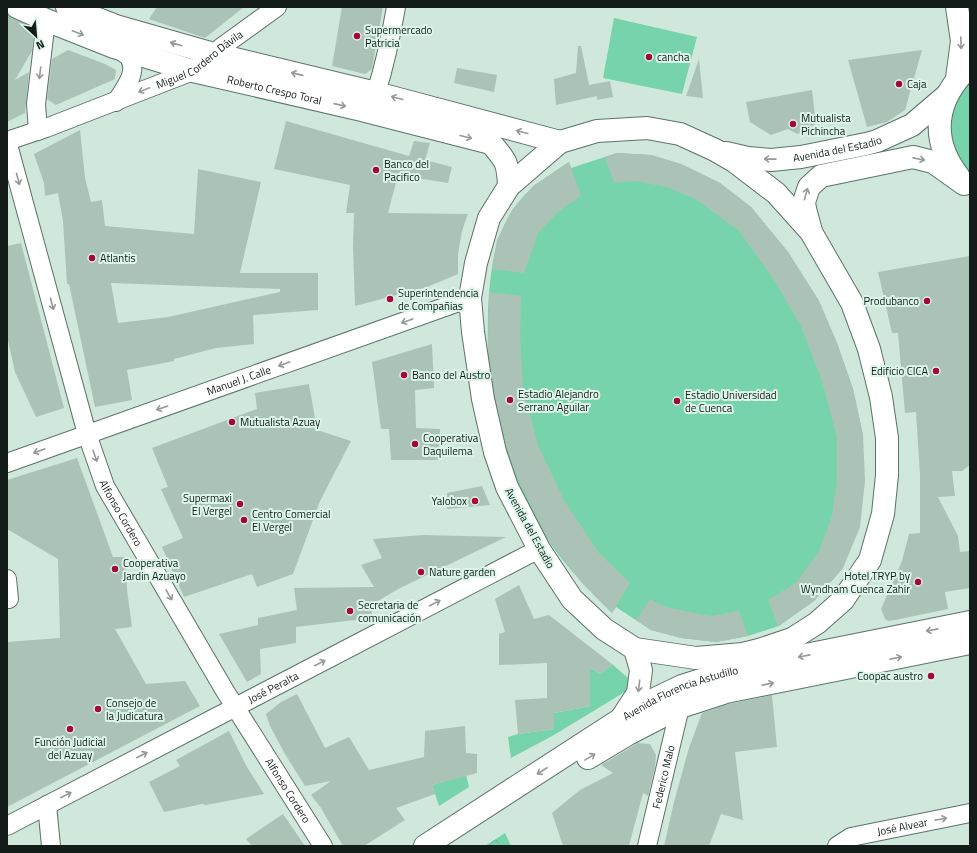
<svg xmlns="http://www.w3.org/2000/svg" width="977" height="853" font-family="'Titillium Web',sans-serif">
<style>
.green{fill:#77d3ab}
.forest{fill:url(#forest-crowns)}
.building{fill:#aac3b6;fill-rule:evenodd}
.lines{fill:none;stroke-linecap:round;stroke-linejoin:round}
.minor-casing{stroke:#5c7368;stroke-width:20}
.major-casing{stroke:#5c7368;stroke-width:24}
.minor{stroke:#fff;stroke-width:18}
.major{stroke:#fff;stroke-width:22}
.oneway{stroke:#959997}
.poi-dot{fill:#a40838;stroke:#dcf5e9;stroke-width:1.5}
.labels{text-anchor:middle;stroke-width:4;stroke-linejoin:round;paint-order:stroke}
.poi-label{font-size:11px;fill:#131c18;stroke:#dcf5e9;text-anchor:start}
.street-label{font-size:11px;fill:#131c18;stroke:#dcf5e9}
</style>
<defs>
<pattern id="forest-crowns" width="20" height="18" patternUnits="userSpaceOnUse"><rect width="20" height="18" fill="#77d3ab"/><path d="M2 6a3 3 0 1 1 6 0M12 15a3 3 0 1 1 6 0" fill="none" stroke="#66b592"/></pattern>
</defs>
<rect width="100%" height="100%" fill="#cfe8db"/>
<g class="green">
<path d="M614,18L697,37L682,94L603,78Z"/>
<path d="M970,79V175L962,168L952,148L949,125L954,103Z"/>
<path d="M617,153L651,155L681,164L720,183L751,207L788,252L819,301L837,343L853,389L863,435L843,568L814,601L779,626L748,636L716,642L681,638L651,630L616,607L612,613C589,590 566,567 548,540C516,490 496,432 489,373C487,352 488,330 488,309C490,275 493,240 512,211C526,189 548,176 569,162L571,168Z"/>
<path d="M612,664L628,678V690L554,735L511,758L508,737L518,734L554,729V713L590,706V668L601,674Z"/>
<path d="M466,775L469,787L439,806L432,785Z"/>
</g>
<path class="forest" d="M505,833L511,846H485Z"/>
<g class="building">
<path d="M157,7H244L205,38L149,19Z"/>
<path d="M342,7H383L372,69L365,74L332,66Z"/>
<path d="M7,14L12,18L34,28L32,51L15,80L29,72L25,113L7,122Z"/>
<path d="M578,46H581L589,85L610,81L613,97L597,100V96L556,105L554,79L576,73Z"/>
<path d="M68,50L105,64L116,70L115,79L56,105L47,99L52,59Z"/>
<path d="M922,50L905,110L887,122L867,127L848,60Z"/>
<path d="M699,59L703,98L686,96Z"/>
<path d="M457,68L497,75L494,92L454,83Z"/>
<path d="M812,90L816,124L797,134L788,129L771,135L750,122L746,102Z"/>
<path d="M286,121L409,156L414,141L430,143L425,160L452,167L448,183L398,175L388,213L468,214L462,231L458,254V274L427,287L355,306L353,247L354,213H346L350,185L274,169Z"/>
<path d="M80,130L85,178L91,202L102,200L105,226L194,234L198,169L261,182L240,273H318V310L253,315L254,344L216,348L174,359V361L127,370L132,400L95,407L69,284H67L63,221L58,193L45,196L44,183L34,154ZM111,283L280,289V292L168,317L118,323Z"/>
<path d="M617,153L651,155L681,164L720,183L751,207L788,252L819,301L837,343L853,389L863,435L865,481L860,527L843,568L814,601L778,626L768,600L796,583L819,551L832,516L837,479V438L822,381L800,324L772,277L739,231L697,200L667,187L635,181L614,183L605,157Z"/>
<path d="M569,162L581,196L559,211L538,233L524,273L492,269L497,240L512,210L533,186Z"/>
<path d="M21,243L64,408L36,417L15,372L7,336V246Z"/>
<path d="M970,256V465L962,471H952L955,496L938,497L958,536L960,552L970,551V588L945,592L948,609L895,620L888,621L885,619L881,609L902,561L909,534L920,533V475L916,412L905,413L898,333H892L878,272Z"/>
<path d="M489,292L521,296L520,334L523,387L538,445L564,500L599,553L630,583L612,613L582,583L549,541L519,482L507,449L495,397L488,349Z"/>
<path d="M432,344L434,388L415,390L416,428L440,429L439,460H391L389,429H381L372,362Z"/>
<path d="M309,384L317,430L351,441L320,501L293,574L257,587L252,574L184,597L162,547L183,538L161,489L168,487L152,448L257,409L255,393Z"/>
<path d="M77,458L113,557H126L127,590L132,627L115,629L146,684L185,681L200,706L7,807V642L60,638L58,559L7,529V480Z"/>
<path d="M482,486L490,505L447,509V493Z"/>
<path d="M423,535L506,537L400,588L371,605L372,618L296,627V643L260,649L261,674L247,682L219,634L258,625V618L297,610L294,588L374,587L361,565L382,558L373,539Z"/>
<path d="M519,585L534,619L549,615L612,664L601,674L590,668V706L554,713V729L518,734L515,700L547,698V663L499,665V634L505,632L495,599Z"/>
<path d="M650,599L665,607L710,616L739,611L748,636L716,642L681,638L651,630L636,620Z"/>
<path d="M297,694L325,748L349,737L369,770L424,757L425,731L465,726L466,753L477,754V773L432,785L435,794L396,808L405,820L364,846H343L321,808L311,795L331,781L305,786L285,754L270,726L266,714L281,702Z"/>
<path d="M772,695L777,747L735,752L743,820L721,814L709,846H664L674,802L689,748L702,713L725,705Z"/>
<path d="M229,731L247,767L264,794L206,805L202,804L164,812L149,782L180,766L176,760Z"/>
<path d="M638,743L650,744L656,755L655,767L648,796L643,793L629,846H563L552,813L580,790L613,773L601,765Z"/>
<path d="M283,814L305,846H252L246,839Z"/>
</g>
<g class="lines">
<g class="minor-casing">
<g id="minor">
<path d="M115,47C119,50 124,53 128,56C140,71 124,89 116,102"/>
<path d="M376,93C385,64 391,36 396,7"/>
<path d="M38,131L36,104L46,20"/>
<path id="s1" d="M7,141L87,434L105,486L225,691L323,846"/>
<path id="s2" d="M7,141L46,128L193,71L223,46L277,7"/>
<path id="s3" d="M7,463L470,298"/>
<path d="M7,579L9,599"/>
<path d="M47,805L51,846"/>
<path id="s4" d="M7,826L539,549"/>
<path id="s5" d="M647,846L680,707"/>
<path id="s6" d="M837,846L851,837L970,813"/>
</g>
</g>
<g class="major-casing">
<g id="major">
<path id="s7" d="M17,7L46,20L114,47L193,71L362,110L491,143C506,161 508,162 509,186"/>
<path d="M67,7L116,26L214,54L376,93L560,142"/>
<path d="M957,7L962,41L957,78"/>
<path d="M647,128L680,134L715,150L734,161L776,193L811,232L852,303L869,349L881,397L887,438V475L883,514L870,560L843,600L817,623L792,639L759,650L743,654L696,658L635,649L604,629L572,599L539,549L507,487L495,452L483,399L473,332L470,298L476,263L489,218L509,186L560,142L597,131Z"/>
<path id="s8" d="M726,153L748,158L771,160L801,157L866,144L877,141L912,125L946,96"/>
<path d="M959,177C929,139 935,99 970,66"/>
<path d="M811,231L805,209L804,202L809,187L821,176L913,157L933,162L964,184"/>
<path d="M623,716L638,693L641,670L635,649"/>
<path d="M588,758L628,734L680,707L726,692L970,643"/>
<path id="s9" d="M425,846L621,719L655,699L682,686L720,674L771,662L970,622"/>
</g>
</g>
<use href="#minor" class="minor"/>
<use href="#major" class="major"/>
</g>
<defs><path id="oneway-shaft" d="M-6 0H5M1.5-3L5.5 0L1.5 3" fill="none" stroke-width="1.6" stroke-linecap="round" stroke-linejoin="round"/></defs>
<g class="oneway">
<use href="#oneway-shaft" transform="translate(78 33) rotate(21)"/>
<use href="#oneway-shaft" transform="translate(961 43) rotate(88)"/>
<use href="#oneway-shaft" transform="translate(176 44) rotate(-164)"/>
<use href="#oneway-shaft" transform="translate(40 73) rotate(97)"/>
<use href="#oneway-shaft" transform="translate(297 74) rotate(-167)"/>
<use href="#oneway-shaft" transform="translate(144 90) rotate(158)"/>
<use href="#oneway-shaft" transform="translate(397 98) rotate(-165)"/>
<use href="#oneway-shaft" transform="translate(340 105) rotate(13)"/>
<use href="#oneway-shaft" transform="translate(522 132) rotate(-165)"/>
<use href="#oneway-shaft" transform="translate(466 137) rotate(14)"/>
<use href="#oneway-shaft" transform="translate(770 159) rotate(-179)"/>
<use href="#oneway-shaft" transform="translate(919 159) rotate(11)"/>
<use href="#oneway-shaft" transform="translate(18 179) rotate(75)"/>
<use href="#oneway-shaft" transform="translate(806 194) rotate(-74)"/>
<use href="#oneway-shaft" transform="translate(52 304) rotate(75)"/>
<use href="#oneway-shaft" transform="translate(407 321) rotate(160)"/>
<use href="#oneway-shaft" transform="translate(284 364) rotate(160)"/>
<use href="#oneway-shaft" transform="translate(162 408) rotate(161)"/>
<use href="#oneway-shaft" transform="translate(39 451) rotate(160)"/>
<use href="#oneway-shaft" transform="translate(95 456) rotate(71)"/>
<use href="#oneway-shaft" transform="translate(169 595) rotate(60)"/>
<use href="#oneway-shaft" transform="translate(435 603) rotate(-28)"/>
<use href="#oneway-shaft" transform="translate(932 630) rotate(169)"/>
<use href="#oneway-shaft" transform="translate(804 656) rotate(169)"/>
<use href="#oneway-shaft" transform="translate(896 658) rotate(-11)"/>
<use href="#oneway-shaft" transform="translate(320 663) rotate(-27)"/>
<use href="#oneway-shaft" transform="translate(768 684) rotate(-11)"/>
<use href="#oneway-shaft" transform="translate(639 686) rotate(97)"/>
<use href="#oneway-shaft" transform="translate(142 755) rotate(-27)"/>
<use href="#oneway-shaft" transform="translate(590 757) rotate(-32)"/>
<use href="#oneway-shaft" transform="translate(542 771) rotate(147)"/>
<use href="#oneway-shaft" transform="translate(66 795) rotate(-27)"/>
<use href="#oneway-shaft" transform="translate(941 819) rotate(-12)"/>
</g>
<g class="poi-dot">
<circle cx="357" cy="36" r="4"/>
<circle cx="649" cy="57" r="4"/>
<circle cx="899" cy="84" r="4"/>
<circle cx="793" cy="124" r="4"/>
<circle cx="376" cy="170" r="4"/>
<circle cx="92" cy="258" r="4"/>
<circle cx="390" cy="299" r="4"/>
<circle cx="927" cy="301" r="4"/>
<circle cx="936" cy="371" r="4"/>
<circle cx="404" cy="375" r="4"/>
<circle cx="510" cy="400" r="4"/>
<circle cx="677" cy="401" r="4"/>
<circle cx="232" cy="422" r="4"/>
<circle cx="415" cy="444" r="4"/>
<circle cx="475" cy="501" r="4"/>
<circle cx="240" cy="504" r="4"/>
<circle cx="244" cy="520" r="4"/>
<circle cx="115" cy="569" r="4"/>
<circle cx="421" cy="572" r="4"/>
<circle cx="918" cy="582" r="4"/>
<circle cx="350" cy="611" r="4"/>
<circle cx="931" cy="676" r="4"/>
<circle cx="98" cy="709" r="4"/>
<circle cx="70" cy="729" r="4"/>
</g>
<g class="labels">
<g class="poi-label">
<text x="365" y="34">Supermercado<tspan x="365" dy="13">Patricia</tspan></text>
<text x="657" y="61">cancha</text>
<text x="907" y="88">Caja</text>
<text x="801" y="122">Mutualista<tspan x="801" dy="13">Pichincha</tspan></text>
<text x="384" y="168">Banco del<tspan x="384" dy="13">Pacifico</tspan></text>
<text x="100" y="262">Atlantis</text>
<text x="398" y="297">Superintendencia<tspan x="398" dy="13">de Compañias</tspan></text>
<text x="919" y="305" text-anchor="end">Produbanco</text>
<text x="928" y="375" text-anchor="end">Edificio CICA</text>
<text x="412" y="379">Banco del Austro</text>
<text x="518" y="398">Estadio Alejandro<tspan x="518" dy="13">Serrano Aguilar</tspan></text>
<text x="685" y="399">Estadio Universidad<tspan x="685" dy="13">de Cuenca</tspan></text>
<text x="240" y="426">Mutualista Azuay</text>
<text x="423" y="442">Cooperativa<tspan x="423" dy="13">Daquilema</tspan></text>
<text x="232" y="502" text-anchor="end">Supermaxi<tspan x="232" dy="13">El Vergel</tspan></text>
<text x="467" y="505" text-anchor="end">Yalobox</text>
<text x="252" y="518">Centro Comercial<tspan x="252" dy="13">El Vergel</tspan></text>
<text x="123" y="567">Cooperativa<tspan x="123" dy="13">Jardin Azuayo</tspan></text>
<text x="429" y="576">Nature garden</text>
<text x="910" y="580" text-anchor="end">Hotel TRYP by<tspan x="910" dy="13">Wyndham Cuenca Zahir</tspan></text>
<text x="358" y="609">Secretaria de<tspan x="358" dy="13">comunicación</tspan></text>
<text x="923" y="680" text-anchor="end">Coopac austro</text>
<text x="106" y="707">Consejo de<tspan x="106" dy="13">la Judicatura</tspan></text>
<text x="70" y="746" text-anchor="middle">Función Judicial<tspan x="70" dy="13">del Azuay</tspan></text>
</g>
<g class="street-label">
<text dy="4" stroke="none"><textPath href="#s2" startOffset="210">Miguel Cordero Dávila</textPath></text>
<text dy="4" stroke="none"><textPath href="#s7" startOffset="271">Roberto Crespo Toral</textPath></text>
<text dy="4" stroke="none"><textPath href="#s8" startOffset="113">Avenida del Estadio</textPath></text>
<text dy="4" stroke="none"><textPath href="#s3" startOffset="246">Manuel J. Calle</textPath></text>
<text dy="4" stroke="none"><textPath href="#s1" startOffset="390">Alfonso Cordero</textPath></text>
<text transform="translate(530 528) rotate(61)" y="4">Avenida del Estadio</text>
<text dy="4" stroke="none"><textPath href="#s4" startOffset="300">José Peralta</textPath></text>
<text dy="4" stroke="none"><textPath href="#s9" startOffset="299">Avenida Florencia Astudillo</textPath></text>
<text dy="4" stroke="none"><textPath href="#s5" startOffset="71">Federico Malo</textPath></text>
<text dy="4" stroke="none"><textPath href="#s1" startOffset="714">Alfonso Cordero</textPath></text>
<text dy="4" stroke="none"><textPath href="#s6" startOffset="69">José Alvear</textPath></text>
</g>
</g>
<rect width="977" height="853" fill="none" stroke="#131c18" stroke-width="16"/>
<g transform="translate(36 36) rotate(154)" stroke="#dcf5e9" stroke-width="3" paint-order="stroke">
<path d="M0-3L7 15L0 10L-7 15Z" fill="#131c18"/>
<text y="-6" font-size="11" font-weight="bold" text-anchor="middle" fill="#131c18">N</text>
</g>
</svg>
